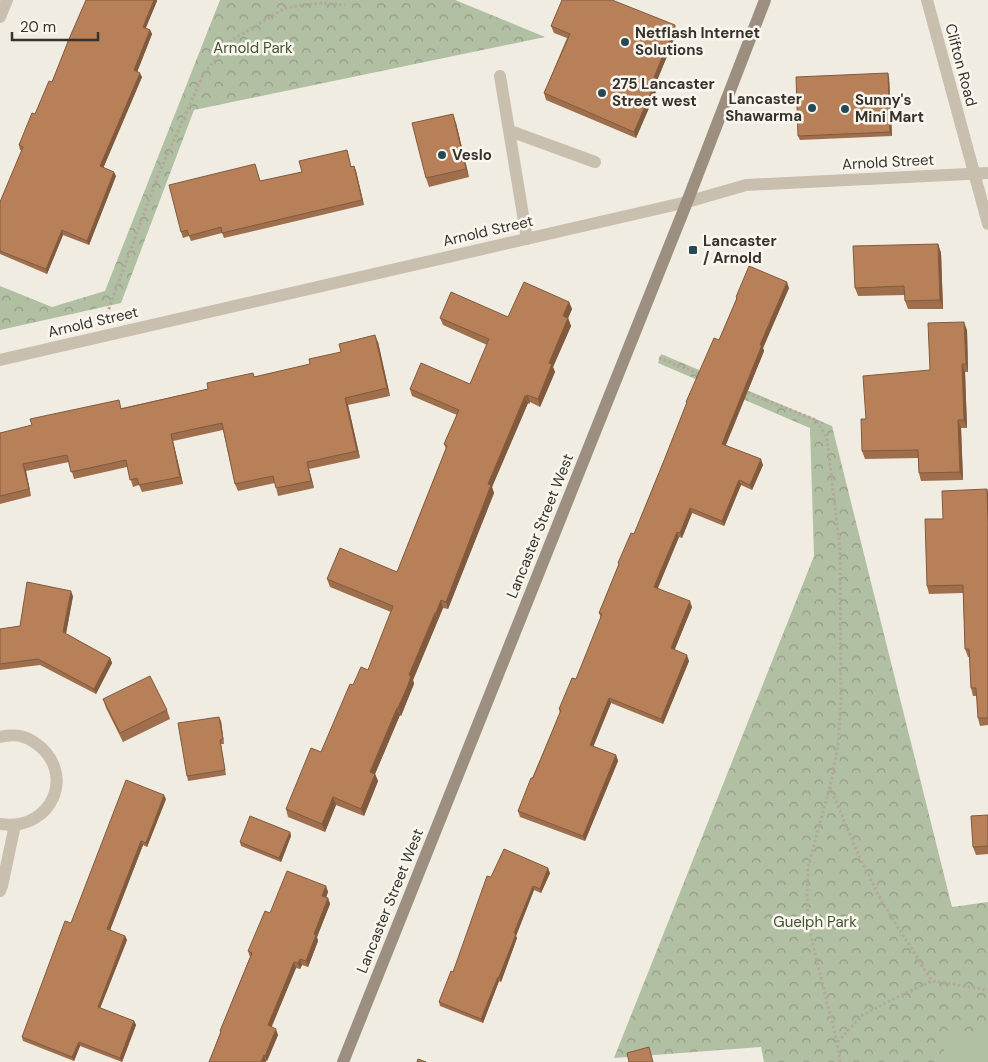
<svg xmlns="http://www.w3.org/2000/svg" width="988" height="1062" font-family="'DM Sans',sans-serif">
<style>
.park{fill:url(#park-crowns)}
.pitch{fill:#b1bfa3}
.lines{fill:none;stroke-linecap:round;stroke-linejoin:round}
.path{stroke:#b4a999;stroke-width:3;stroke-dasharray:2.5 2.5;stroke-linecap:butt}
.lane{stroke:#c8bfaf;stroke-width:12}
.street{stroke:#c8bfaf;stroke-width:12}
.secondary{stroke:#9c8f80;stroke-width:12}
.wall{fill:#9e6e4d}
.shaded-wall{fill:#815a3e}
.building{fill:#b88059;stroke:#815a3e}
.poi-dot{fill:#264a55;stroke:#f9f6ee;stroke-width:2}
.labels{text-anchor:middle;stroke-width:5;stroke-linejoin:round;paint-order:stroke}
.poi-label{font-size:15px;font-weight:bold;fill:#38322c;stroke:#f9f6ee;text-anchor:start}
.park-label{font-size:15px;fill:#425333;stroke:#f9f6ee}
.street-label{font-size:15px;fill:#38322c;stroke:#f9f6ee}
</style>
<defs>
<pattern id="park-crowns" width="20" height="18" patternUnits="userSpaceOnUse" patternTransform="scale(1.25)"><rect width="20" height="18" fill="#b1bfa3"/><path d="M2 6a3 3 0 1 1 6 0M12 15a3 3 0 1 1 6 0" fill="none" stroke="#919c85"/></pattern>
</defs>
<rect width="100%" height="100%" fill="#f1ece2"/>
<g class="park">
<path d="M220,0H455L545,37L194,110L121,303L0,330V286L52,307L105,291Z"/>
<path d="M661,354L832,426L952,907L988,902V1062H764L761,1047L614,1058L814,556L810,428L658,363Z"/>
</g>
<path class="pitch" d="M946,1030L988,1034V1062H943Z"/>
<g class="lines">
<g class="path">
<path d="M107,314L159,173L204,73L229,42L285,8L319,3L345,5"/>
<path d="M659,358L700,374"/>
<path d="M743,391L816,420L827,438L840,550L841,698L838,747L830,786L808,867L807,895L808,925L837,1042L840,1062"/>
<path d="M830,787L858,854L882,902L932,981"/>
<path d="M838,1042L861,1016L895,998L932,981L988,990"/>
</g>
<g class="lane">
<path d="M500,76L527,239"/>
<path d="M510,131L595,162"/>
</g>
<g class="street">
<path d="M927,0L988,224"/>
<path d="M0,17L7,0"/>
<path d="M0,360L687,202L746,185L988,173"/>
<path d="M0,737C11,734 24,735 34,742C78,771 53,832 0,824"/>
<path d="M0,891L2,886L15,825"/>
</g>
<path class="secondary" d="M343,1062L687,202L765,0"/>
</g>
<g class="wall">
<path d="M86,0H157V1L146,28L150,30L152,34L137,72L142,77L103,168L116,176L89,245L63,235L47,274L0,254V202L22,150H20L19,145L35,114L52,82Z"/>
<path d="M551,26L677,32L656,83L658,87L636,138L546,100L544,93L567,38L554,33Z"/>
<path d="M889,77L892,136L800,140L798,136Z"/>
<path d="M456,123L469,177L429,187L426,178Z"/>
<path d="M347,150L351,166H354L356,171L364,205L224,238L222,233L191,241L189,236L183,238L181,232L255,164L260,181L302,172Z"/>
<path d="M938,244L941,253L943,309H908L905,301V295L858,296L855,288Z"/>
<path d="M789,288L763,348L764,351L726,445L763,465L752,490L741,485L724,526L692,513L682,538L679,537L658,588L692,607L674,650L689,661L663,724L611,703L593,746L616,755L618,761L585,841L520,817L518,811L560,713L559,709L576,679L601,618L599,613L618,566V563L634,534L665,458L687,403L686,402L719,340L736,300V297Z"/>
<path d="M569,302L572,309L568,318L571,326L553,367L555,372L540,407L530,402L529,404L528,403L492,487L494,493L448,609L443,608L413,680L414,684L410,693L401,716L400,715L375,774L378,781L364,816L336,805L325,832L288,817L286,809L321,752L353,685L368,670L391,612L330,587L327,579L397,572L446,449L444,444L457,415L412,396L410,389L470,384L487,345L443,325L440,318L508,317Z"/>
<path d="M967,330L968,372H965L967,428H961L963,480L921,481L919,473L918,458L865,459L862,451L866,419L930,370Z"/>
<path d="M378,342L390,396L348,405L360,458L309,469L314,488L278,496L275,483L238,491L235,484L223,430L173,441L183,484L142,492L139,485L133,487L127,467L74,479L69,462L26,471L31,496L0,504V433L122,408L208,389L253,373L254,377L310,364L341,352Z"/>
<path d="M987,489L988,493V725L980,726L978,718L977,696H973L971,688L970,657H968L965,649L963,593L929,594L927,586L943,519Z"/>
<path d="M73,596L66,634L110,658L112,663L96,694L40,665L0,670V629L20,626Z"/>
<path d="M103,699L167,710L170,719L123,742L106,708Z"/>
<path d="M221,721L224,744H221L226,775L188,781L187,776Z"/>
<path d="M166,799L147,847L143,845L110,930L125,936L127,940L100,1008L134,1021L136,1025L122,1062L80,1046L74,1061L23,1041L22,1037Z"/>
<path d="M988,815V854L976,855L973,847Z"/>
<path d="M290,832L291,836L281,862L241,846L240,842Z"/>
<path d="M550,873L541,893L534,890L516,936L517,938L501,982L499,981L483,1023L440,1006L439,1002L453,972L491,877Z"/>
<path d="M326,886L328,892L326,898H328L330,904L317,937L318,941L308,967L302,965L300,969L296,968L271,1027L278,1035L267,1061L209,1062L220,1033V1031L250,957L248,951L270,913Z"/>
</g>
<g class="shaded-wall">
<path d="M154,0H157V1L144,31L143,27Z"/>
<path d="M675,25L677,32L656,83L658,87L636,138L634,132L653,80Z"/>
<path d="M150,30L152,34L136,75L134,70Z"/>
<path d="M140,73L142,77L102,171L100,166Z"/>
<path d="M888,73L889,77L892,136L890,132Z"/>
<path d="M453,114L456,123L469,177L466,169Z"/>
<path d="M354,166L356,171L364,205L362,200Z"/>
<path d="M114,172L116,176L89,245L87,241Z"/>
<path d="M62,230L63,235L47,274L46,269Z"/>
<path d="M938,244L941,253L943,309L940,300Z"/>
<path d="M787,282L789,288L763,348L764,351L724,449L722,444L760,345Z"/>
<path d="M569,302L572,309L566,323L563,316Z"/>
<path d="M568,318L571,326L553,367L555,372L540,407L538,399L549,363Z"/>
<path d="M964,322L967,330L968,372L966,364Z"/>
<path d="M375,335L378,342L390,396L387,388Z"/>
<path d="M962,364L965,372L967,428L964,420Z"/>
<path d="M527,395L530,402L529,404L526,396Z"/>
<path d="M525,396L528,403L492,487L494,493L448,609L446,602L488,484Z"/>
<path d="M345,398L348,405L360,458L357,451Z"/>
<path d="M958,420L961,428L963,480L960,472Z"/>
<path d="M171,434L173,441L183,484L180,477Z"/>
<path d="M761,459L763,465L752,490L750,485Z"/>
<path d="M307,462L309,469L314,488L311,481Z"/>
<path d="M23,464L26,471L31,496L29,489Z"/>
<path d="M739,480L741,485L724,526L722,521Z"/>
<path d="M987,489L988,493V523Z"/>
<path d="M690,508L692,513L682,538L680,533Z"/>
<path d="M677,532L679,537L656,592L654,587Z"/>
<path d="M71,591L73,596L65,638L63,632Z"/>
<path d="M441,600L443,608L438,620L436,613Z"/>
<path d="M690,601L692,607L673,654L671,648Z"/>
<path d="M435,613L438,620L413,680L414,684L401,716L398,708L409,675Z"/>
<path d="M687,655L689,661L663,724L661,719Z"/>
<path d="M110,658L112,663L96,694L94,689Z"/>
<path d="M609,698L611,703L592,750L590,745Z"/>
<path d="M397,708L400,715L375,774L378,781L364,816L361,809L370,772Z"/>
<path d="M219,717L221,721L224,744L223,739Z"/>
<path d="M616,755L618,761L585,841L583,836Z"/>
<path d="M164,795L166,799L147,847L146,843Z"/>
<path d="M333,797L336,805L325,832L322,824Z"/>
<path d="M290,832L291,836L281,862L279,858Z"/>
<path d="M141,841L143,845L109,933L107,929Z"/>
<path d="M548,868L550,873L541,893L540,889Z"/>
<path d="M326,886L328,892L324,902L322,896Z"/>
<path d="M533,886L534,890L516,936L517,938L501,982L499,977L514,933Z"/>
<path d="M328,898L330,904L317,937L318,941L308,967L306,961L314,934Z"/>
<path d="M125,936L127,940L99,1011L98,1007Z"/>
<path d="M300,959L302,965L300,969L298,963Z"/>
<path d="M294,962L296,968L270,1031L268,1025Z"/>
<path d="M498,977L499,981L483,1023L481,1019Z"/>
<path d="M134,1021L136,1025L122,1062L120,1058Z"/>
<path d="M276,1029L278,1035L267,1061L265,1056Z"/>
<path d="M79,1042L80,1046L74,1061L72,1057Z"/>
<path d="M264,1055L266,1062H261Z"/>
</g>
<g class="building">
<path d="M86,0H154L143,27L150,30L134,70L140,73L100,166L114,172L87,241L62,230L46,269L0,251V202L23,147L19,145L32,113L35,114L49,81L52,82L69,39Z"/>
<path d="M562,0H612L675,25L653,80L656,81L634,132L544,93L570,34L551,26Z"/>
<path d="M888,73L890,132L798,136L796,77Z"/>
<path d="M453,114L466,169L426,178L412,123Z"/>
<path d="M347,150L351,167L354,166L362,200L222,233L221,227L189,236L187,230L181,232L169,185L255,164L260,181L302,172L299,161Z"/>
<path d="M938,244L940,300L905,301L904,286L855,288L853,246Z"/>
<path d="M749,266L787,282L760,345H762L722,444L761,459L750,485L739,480L722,521L690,508L680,533L677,532L654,587L690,601L671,648L687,655L661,719L609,698L590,745L616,755L583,836L518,811L531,778H533L561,710L559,709L572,678L576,679L602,614L599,613L619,564L618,563L631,533L634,534L665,458L687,402H686L714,338L719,340L737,298L736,297Z"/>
<path d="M524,282L569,302L563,316L568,318L549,363L552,364L538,399L527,395L526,396H525L488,484L491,485L446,602L441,600L436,613H435L409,675L411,676L408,685L398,708H397L370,772L375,774L361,809L333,797L322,824L286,809L311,748L321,752L350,684L353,685L361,667L368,670L393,606L327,579L340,548L397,572L447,446L444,444L459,410L410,389L421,363L470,384L489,339L440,318L451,292L508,317Z"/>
<path d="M964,322L966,364H962L964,420H958L960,472L919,473L918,450L862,451L861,419H866L863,376L930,370L928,323Z"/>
<path d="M375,335L387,388L345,398L357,451L307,462L311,481L276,488L273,476L235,484L222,423L171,434L180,477L139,485L137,478L130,480L126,460L71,472L67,455L23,464L29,489L0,496V433L32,425L30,419L119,400L121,409L208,389L207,383L253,373L254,377L310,364L309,359L341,352L339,344Z"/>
<path d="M987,489L988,523V718H978L976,688H971L969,649H965L963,585L927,586L925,519H943L942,491Z"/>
<path d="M27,582L71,591L63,632L110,658L94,689L38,659L0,664V629L20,626Z"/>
<path d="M150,676L167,710L120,733L103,699Z"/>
<path d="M219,717L223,739L220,740L225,770L187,776L178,723Z"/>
<path d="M126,780L164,795L146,843L141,841L107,929L125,936L98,1007L134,1021L120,1058L79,1042L72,1057L22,1037L65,921L71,923Z"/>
<path d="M988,815V846L973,847L971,816Z"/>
<path d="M250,816L290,832L279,858L240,842Z"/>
<path d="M504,849L548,868L540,889L533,886L514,933L516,934L499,977H498L481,1019L439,1002L451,971L453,972L487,876L491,877Z"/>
<path d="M287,871L326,886L322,896L328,898L314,934L316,935L306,961L300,959L298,963L294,962L268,1025L276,1029L265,1056L264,1055L261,1062H209L221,1032L220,1031L252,953L248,951L265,911L270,913Z"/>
<path d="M649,1047L653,1062H629L627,1053Z"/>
<path d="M418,1059L426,1062H417Z"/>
</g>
<g class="poi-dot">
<circle cx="625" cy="42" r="5"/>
<circle cx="602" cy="93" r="5"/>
<circle cx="812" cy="108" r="5"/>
<circle cx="845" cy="109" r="5"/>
<circle cx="442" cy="155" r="5"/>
<rect x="688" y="245" width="10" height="10" rx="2.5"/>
</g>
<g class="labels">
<g class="poi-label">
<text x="635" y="38">Netflash Internet<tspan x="635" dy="17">Solutions</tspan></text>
<text x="612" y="89">275 Lancaster<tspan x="612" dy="17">Street west</tspan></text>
<text x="802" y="104" text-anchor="end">Lancaster<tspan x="802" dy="17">Shawarma</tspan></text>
<text x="855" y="105">Sunny's<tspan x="855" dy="17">Mini Mart</tspan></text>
<text x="452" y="160">Veslo</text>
<text x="703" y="246">Lancaster<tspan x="703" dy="17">/ Arnold</tspan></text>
</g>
<g class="park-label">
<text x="253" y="53">Arnold Park</text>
<text x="815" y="927">Guelph Park</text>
</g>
<g class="street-label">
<text transform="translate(961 65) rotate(75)" y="5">Clifton Road</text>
<text transform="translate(888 162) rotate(-3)" y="5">Arnold Street</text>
<text transform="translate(488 231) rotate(-13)" y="5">Arnold Street</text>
<text transform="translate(93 322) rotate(-13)" y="5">Arnold Street</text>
<text transform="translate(540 526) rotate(-68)" y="5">Lancaster Street West</text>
<text transform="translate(390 901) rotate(-68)" y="5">Lancaster Street West</text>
</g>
</g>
<path d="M12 32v8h86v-8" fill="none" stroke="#38322c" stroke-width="2.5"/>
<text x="20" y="32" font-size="15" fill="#38322c" stroke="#f9f6ee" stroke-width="4" paint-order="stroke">20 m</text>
</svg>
